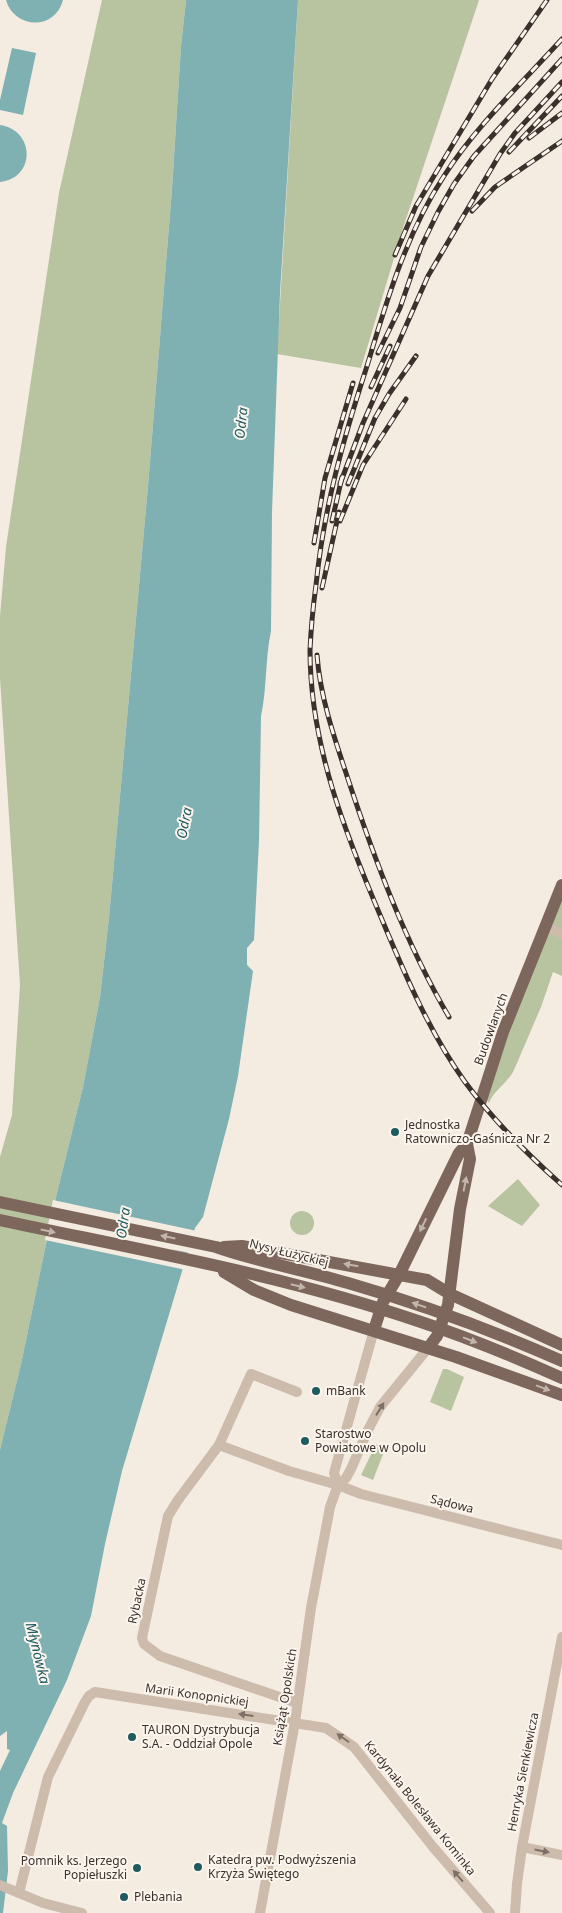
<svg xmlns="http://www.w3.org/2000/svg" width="562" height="1913" font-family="'Noto Sans',sans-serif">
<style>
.green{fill:#b8c4a0}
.water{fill:#7fb0b2}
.pier{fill:#f4ebe1}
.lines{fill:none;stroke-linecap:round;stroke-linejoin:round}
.minor{stroke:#cdbbac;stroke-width:10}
.major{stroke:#7d675c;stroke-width:12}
.rail-casing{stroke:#3b302b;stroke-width:5}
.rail{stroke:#fbf5ee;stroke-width:3;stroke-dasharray:9;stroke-linecap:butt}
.oneway{fill:#c2b5ac}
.oneway2{fill:#7d6f65}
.poi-dot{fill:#1f5a5e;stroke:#fbf5ee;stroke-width:2}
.labels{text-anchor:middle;stroke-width:4;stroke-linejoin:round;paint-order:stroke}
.street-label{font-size:12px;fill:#3b302b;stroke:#fbf5ee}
.poi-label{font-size:12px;fill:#3b302b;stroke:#fbf5ee;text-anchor:start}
.water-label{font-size:14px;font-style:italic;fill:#1f5a5e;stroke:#fbf5ee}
</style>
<rect width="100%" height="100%" fill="#f4ebe1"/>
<g class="green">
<path d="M102,0H186L181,46L172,189L148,486L109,918L100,997L83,1087L55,1201L21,1364L0,1450V1157L12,1115L20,985L0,678V616L6,547L59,193Z"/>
<path d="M298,0H479L404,225L361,368L277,354Z"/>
<path d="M562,886V976L553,972L541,1007L514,1070C508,1083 494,1090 489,1103L482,1094Z"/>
<path d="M518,1179L540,1205L522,1226L488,1206Z"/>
<circle cx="302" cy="1223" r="12"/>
<path d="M443,1369H447L464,1377L451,1411L430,1402Z"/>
<path d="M376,1444L385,1449L373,1480L361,1475Z"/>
</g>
<g class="water">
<path d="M6,0H63C55,31 14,29 6,0Z"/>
<path d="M186,0H298L280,293L272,512L271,631C265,659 267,688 261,716L259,841L254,940L247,948V965L253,971L238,1076L229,1119L203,1217L195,1228L122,1471L105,1544L91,1616L67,1680L13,1793L2,1823L7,1826L8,1871L3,1913H0V1771L10,1750L7,1749V1731L0,1736V1450L21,1364L55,1201L83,1087L100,997L109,918L148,486L172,189L181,46Z"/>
<path d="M12,48L36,53L23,115L0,110V100Z"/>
<path d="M0,125C35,130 36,178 0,182Z"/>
</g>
<path class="pier" d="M53,1200L197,1231L191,1253L170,1249L190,1254L186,1270L45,1240Z"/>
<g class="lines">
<g class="minor">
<path d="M547,926L562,934"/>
<path d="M219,1445L289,1471L338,1485L361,1494L562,1545"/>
<path d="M338,1485L334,1473L374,1330"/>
<path d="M297,1703L160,1656L144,1644L142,1638L168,1516L178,1500L219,1445L251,1374L297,1392"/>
<path d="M522,1847L562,1855"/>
<path d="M0,1885L43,1903L82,1913"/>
<path d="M19,1893L48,1777L85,1702L89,1696L95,1692L326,1728L354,1747L433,1847L490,1913"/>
<path d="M260,1913L295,1722L311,1608L330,1507L338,1485L346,1478L351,1469L367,1432L380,1407L428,1348"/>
<path d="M515,1913L517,1884L522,1847L562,1637"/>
</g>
<g class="major">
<path d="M0,1202L216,1247C259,1262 304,1270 348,1283C421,1304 492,1330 562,1361"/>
<path d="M0,1220C140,1250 283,1275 418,1321C467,1337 515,1357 562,1378"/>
<path d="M224,1247L242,1246L427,1280L450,1294L562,1345"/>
<path d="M224,1272L254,1290L291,1305L456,1357L562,1395"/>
<path d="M374,1330L383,1302L399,1275L459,1153L467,1144L503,1032L562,885"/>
<path d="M428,1348L437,1336L448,1305L460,1209L470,1159L467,1144"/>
</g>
<g class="rail-casing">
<g id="rail">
<path d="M562,39C522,83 476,126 444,176C406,234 387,300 367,366C343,440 324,507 316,585C313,607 311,628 310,650C310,746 346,835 383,922C406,977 430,1033 465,1082C493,1120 527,1154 562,1185"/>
<path d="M529,138L562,113"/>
<path d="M509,152L562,96"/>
<path d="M472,211L495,187L562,141"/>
<path d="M395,255L416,206L492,79L547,0"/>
<path d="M378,353L400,308L421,247L438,212L454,184L474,156L562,59"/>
<path d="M371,387L390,346"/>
<path d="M340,484L363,423L428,276L500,154L515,133L562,82"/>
<path d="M348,484L375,418L389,394L416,356"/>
<path d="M332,521L342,477"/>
<path d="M340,521L363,465L406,399"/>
<path d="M314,543L325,478L353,383"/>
<path d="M322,588L339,512"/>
<path d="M317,655C320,696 334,737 347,776C374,858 405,942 449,1017"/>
</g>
</g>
<use href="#rail" class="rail"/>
</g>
<defs><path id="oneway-solid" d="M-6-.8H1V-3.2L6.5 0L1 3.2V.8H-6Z" transform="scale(1.25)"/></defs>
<g class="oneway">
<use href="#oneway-solid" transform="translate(465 1184) rotate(-79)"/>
<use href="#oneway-solid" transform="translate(423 1225) rotate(116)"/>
<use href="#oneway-solid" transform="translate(48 1231) rotate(12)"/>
<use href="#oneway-solid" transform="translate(168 1237) rotate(-168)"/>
<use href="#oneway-solid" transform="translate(351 1265) rotate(-170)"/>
<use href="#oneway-solid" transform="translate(298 1286) rotate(14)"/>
<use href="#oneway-solid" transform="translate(419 1305) rotate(-161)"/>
<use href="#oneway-solid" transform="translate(470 1340) rotate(21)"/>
<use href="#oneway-solid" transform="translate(543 1388) rotate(20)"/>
</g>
<g class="oneway2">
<use href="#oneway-solid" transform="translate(380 1409) rotate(-58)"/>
<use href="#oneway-solid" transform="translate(246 1715) rotate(-172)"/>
<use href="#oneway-solid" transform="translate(343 1738) rotate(-145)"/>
<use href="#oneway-solid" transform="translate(542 1851) rotate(11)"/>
<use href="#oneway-solid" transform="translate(458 1876) rotate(-131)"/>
</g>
<g class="poi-dot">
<circle cx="395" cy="1132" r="5"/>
<circle cx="316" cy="1391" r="5"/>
<circle cx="305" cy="1441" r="5"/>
<circle cx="132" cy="1737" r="5"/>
<circle cx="198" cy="1867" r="5"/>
<circle cx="137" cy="1868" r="5"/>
<circle cx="124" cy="1897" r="5"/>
</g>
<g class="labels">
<g class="street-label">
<text transform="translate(491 1029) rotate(-70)" y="4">Budowlanych</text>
<text transform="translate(289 1253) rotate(14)" y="4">Nysy Łużyckiej</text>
<text transform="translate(452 1504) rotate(14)" y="4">Sądowa</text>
<text transform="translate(137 1601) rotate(-78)" y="4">Rybacka</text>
<text transform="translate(197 1695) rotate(8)" y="4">Marii Konopnickiej</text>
<text transform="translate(285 1697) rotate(-81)" y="4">Książąt Opolskich</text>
<text transform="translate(523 1772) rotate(-79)" y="4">Henryka Sienkiewicza</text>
<text transform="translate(420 1808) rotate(51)" y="4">Kardynała Bolesława Kominka</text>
</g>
<g class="poi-label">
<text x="405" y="1129">Jednostka<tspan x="405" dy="14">Ratowniczo-Gaśnicza Nr 2</tspan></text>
<text x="326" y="1395">mBank</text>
<text x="315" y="1438">Starostwo<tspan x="315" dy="14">Powiatowe w Opolu</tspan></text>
<text x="142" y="1734">TAURON Dystrybucja<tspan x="142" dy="14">S.A. - Oddział Opole</tspan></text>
<text x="208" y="1864">Katedra pw. Podwyższenia<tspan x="208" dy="14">Krzyża Świętego</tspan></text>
<text x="127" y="1865" text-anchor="end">Pomnik ks. Jerzego<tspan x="127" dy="14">Popiełuszki</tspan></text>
<text x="134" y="1901">Plebania</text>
</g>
<g class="water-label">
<text transform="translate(241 423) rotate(-84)" y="5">Odra</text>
<text transform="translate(184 823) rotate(-79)" y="5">Odra</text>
<text transform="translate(123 1223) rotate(-82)" y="5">Odra</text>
<text transform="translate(38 1653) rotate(76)" y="5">Młynówka</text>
</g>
</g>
</svg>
